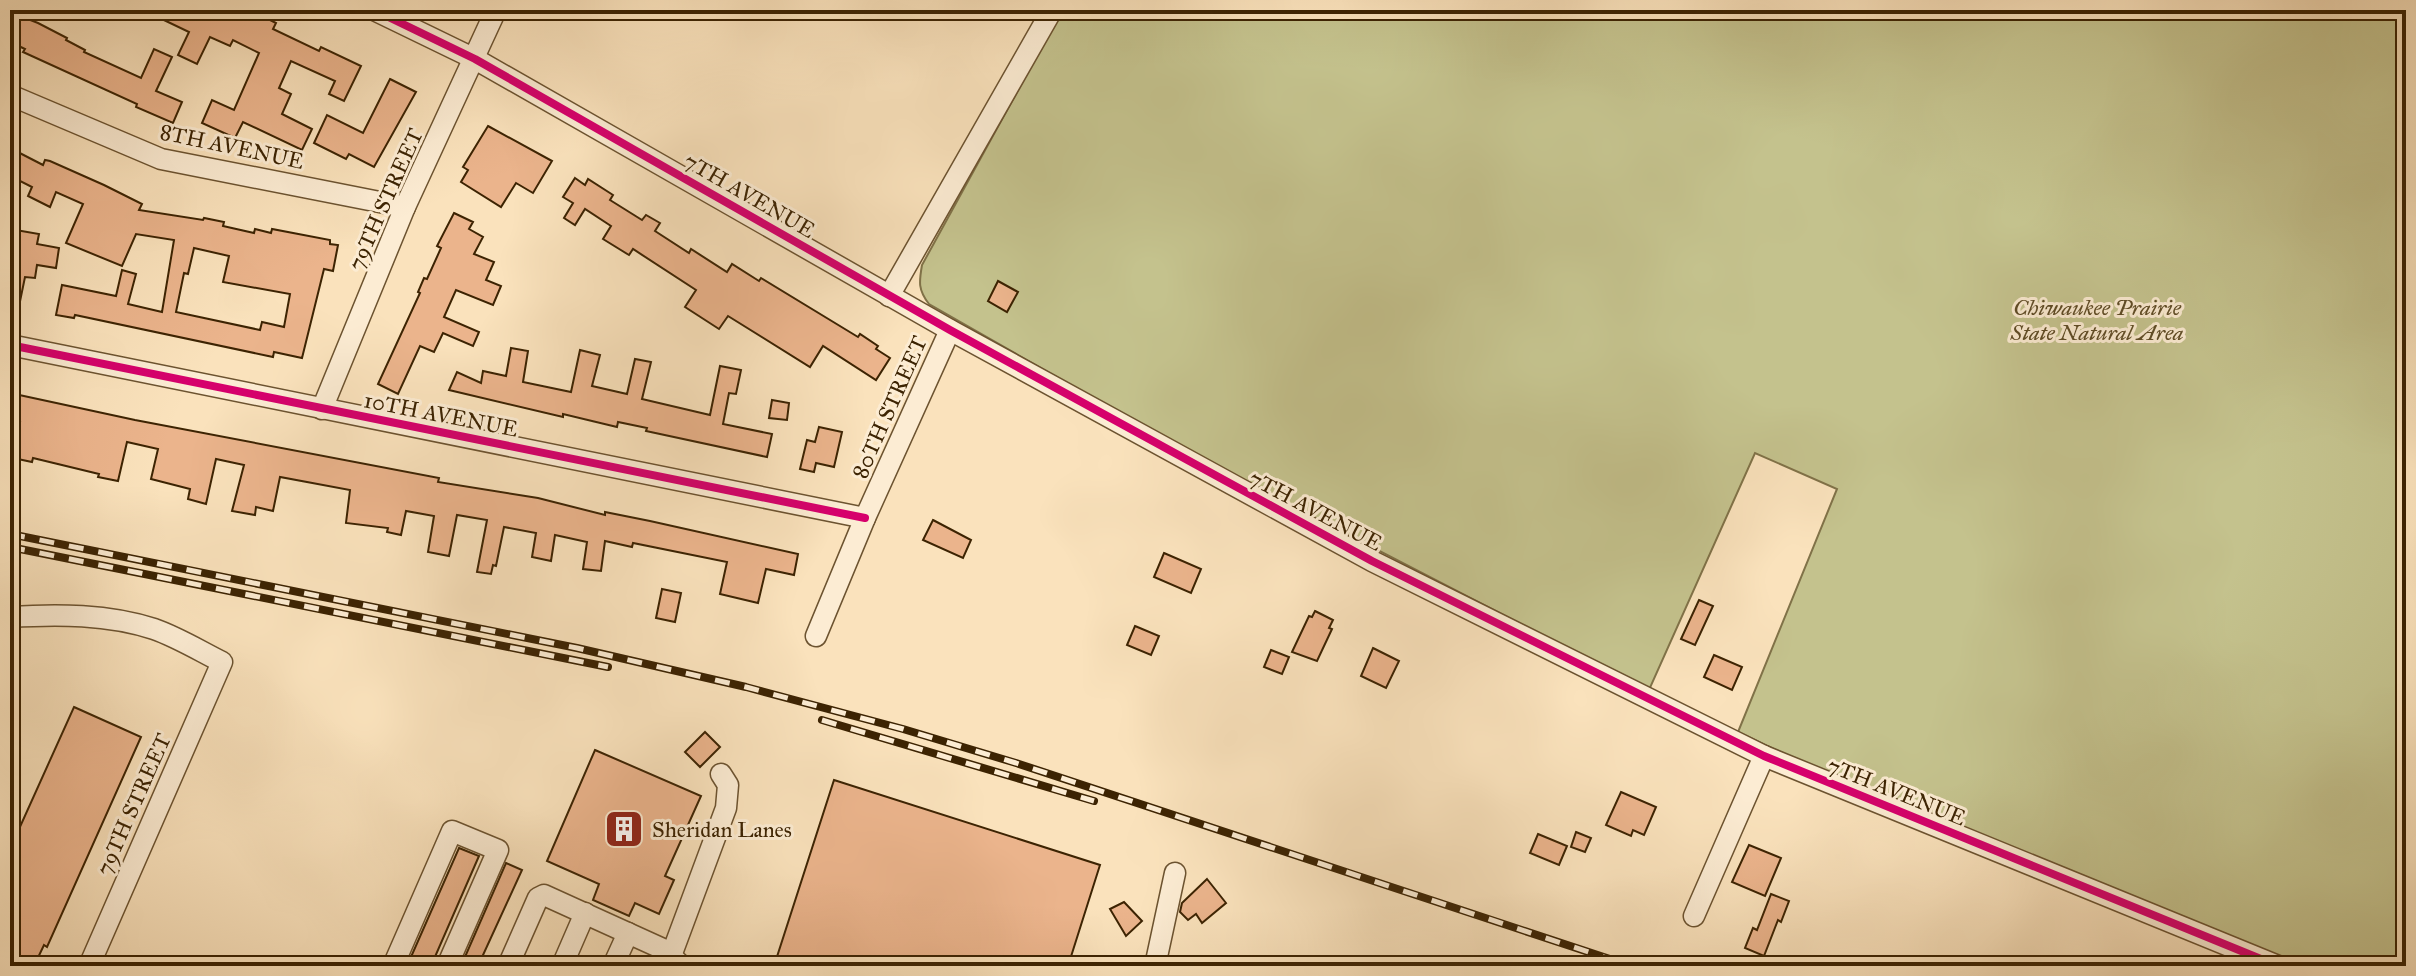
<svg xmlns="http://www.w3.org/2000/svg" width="2416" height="976" font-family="'IM FELL Great Primer',serif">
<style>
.green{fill:#c4c28d;stroke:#807248;stroke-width:2}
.building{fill:#ebb48c;stroke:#3c2302;stroke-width:2;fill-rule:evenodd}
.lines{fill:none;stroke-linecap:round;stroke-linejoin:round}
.minor-casing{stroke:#6c5330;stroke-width:23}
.minor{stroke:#fcecd3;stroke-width:20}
.rail-casing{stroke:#3c2302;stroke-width:8}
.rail{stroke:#fcecd3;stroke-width:5;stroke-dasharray:15;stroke-linecap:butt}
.cycleway-casing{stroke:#fcecd3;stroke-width:13}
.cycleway{stroke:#d6006c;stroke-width:8}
.labels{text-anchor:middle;stroke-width:6;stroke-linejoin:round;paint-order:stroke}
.street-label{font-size:22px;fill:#3c2302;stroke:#fcecd3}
.park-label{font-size:22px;font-style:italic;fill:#5e4b25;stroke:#fcecd3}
.poi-label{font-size:22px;fill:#3c2302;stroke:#fcecd3;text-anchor:start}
</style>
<rect width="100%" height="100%" fill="#fae2bc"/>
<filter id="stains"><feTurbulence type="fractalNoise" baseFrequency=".0025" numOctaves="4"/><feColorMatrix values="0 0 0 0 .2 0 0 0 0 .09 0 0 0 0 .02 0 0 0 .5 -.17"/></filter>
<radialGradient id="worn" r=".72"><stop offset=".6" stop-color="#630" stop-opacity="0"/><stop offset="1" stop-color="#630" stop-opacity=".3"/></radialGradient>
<path class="green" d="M1062,10H2406V966H2295L1821,771L1738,732L1837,489L1755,453L1649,690L1184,450L929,304C918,290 919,282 922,265Z"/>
<g class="building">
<path d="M143,10H250L276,23L273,29L319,51L321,47L361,66L344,101L329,94L335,81L291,61L279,88L291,94L282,114L312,129L302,150L243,122L235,138L202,123L212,100L234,110L259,53L233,40L230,46L210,37L197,64L178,55L189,32Z"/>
<path d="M10,12L38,23L67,38L66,40L85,50L84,52L141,78L154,49L172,57L156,91L182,102L173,123L136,107L137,104L23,52L25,49L10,42Z"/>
<path d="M390,79L416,92L374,167L349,154L346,159L314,143L327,115L363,133Z"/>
<path d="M488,126L552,161L533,193L516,183L501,207L461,182L468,170L463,167Z"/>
<path d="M10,148L43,165L45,160L50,161L104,185L142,204L139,210L203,220L204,218L224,222L223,226L254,233L255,229L271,233L272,229L330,240V244L338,245L333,271L324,269L302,358L274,352L273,357L75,315L74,318L56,315L62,285L116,296L122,270L136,274L128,304L162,312L174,240L136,234L122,266L66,243L83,204L56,192L50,207L28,196L32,187L10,176ZM194,248L229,256L223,282L290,294L284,327L262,322L260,330L176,312L184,273L188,274Z"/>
<path d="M575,178L585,185L588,179L613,195L610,200L642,220L646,215L660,223L655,231L689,253L691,249L727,272L732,264L759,281L761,278L858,337L860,334L878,346L876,349L890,358L876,380L823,346L810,367L728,316L719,329L685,307L696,290L633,249L629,255L603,239L611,226L585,209L575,225L564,218L573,203L563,197Z"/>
<path d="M454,213L473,222L469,229L483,237L474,254L494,262L486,280L501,286L493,305L456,290L444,317L479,332L473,346L443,333L434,352L420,346L398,394L378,384L420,293L418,292L424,278L427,279L441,248L437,246Z"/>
<path d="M10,229L39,234L37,244L59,248L56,268L37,265L35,278L25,277L17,316H10Z"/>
<path d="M998,281L1018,292L1007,312L988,301Z"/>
<path d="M511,348L528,351L523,382L571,392L580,350L600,355L592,386L627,394L635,359L651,362L642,399L710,415L720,366L741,370L736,394L729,393L723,424L772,434L767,457L646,431L647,428L618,422L617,427L563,414V417L449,390L457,372L481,383L483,371L506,376Z"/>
<path d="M10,393L135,420L439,478L438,482L538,498L605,515V512L650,521L798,554L794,575L766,569L758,603L720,594L727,562L633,543L632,547L605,541L601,571L583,569L587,542L555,535L551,561L532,557L536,533L504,527L496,566L493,565L491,574L477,572L487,520L457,515L449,556L428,552L434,516L406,511L401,535L387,532L388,528L346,523L350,490L280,477L273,511L256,507L255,515L232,511L244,465L216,459L206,504L188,499L190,489L151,479L158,449L127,442L118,481L98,477L99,474L33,458L32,462L13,458L20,422L10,420Z"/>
<path d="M772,400L789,403L787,420L769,418Z"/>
<path d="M819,427L842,432L834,467L816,463L814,472L800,469L807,440L815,442Z"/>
<path d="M933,520L971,540L963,558L923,540Z"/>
<path d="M1164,553L1201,569L1191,593L1154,577Z"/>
<path d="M662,589L681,593L675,622L656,618Z"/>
<path d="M1699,600L1713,606L1695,645L1681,639Z"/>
<path d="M1315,611L1333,620L1329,628L1332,629L1317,661L1292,652L1309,616L1312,617Z"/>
<path d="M1135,626L1159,636L1151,655L1127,645Z"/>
<path d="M1373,648L1399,661L1386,688L1361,676Z"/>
<path d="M1271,650L1289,657L1282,674L1264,667Z"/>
<path d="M1714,655L1742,667L1732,690L1704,677Z"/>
<path d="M74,707L141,737L47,947L44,945L34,966H10V849Z"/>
<path d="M705,732L720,747L700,767L685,752Z"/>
<path d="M595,750L701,796L665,876L674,880L659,914L635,903L629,916L593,900L599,884L547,861Z"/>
<path d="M834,780L1100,865L1068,966H774Z"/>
<path d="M1621,792L1656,807L1644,835L1633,830L1631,836L1606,825Z"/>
<path d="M1576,832L1591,838L1585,852L1571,847Z"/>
<path d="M1538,834L1567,846L1559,865L1530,853Z"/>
<path d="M1749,845L1781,858L1765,896L1732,882Z"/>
<path d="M459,848L479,856L431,966H407Z"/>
<path d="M506,863L522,870L478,966H461Z"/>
<path d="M1207,879L1226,903L1202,923L1196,914L1188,920L1180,912L1182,903Z"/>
<path d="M1771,894L1789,901L1781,922L1778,920L1764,956L1745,948L1753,928L1757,930Z"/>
<path d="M1124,902L1142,921L1126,936L1110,909Z"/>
</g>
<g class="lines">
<g class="minor-casing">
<g id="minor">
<path d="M374,10L475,59L950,330L1372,561L1764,756L2278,966"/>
<path d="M10,95L161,159L405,207"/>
<path d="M889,296L1052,10"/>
<path d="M10,345L865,518"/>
<path d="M322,409L405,207L496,10"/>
<path d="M10,617C57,614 108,614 154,629C177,637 200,651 222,662L89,966"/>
<path d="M816,636L865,518L950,330"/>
<path d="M1694,916L1764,756"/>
<path d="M671,956L726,808L728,785L721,774"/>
<path d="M393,966L452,831L498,850L447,966"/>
<path d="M508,966L538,898L544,895L663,949L682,966"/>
<path d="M562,966L585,913"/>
<path d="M613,966L628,933"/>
<path d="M1155,966L1175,873"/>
</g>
</g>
<use href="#minor" class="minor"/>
<g class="rail-casing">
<g id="rail">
<path d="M10,534L577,648L746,687L903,729L1016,763L1631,966"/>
<path d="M10,547L608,667"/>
<path d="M822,720L1094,801"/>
</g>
</g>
<use href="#rail" class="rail"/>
<g class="cycleway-casing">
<g id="cycleway">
<path d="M374,10L475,59L950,330L1372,561L1764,756L2278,966"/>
<path d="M10,345L865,518"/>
</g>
</g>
<use href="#cycleway" class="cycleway"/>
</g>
<defs>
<g id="building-square" transform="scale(2)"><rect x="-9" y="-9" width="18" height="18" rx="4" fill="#8f2418" stroke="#fcecd3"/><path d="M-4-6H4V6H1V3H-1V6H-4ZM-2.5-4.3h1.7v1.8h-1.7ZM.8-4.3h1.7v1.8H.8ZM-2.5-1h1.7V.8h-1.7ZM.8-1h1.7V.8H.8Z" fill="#fff"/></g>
</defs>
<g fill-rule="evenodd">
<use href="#building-square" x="624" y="829"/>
</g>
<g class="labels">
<g class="street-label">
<text transform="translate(232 146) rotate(12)" y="8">8TH AVENUE</text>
<text transform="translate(750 195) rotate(30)" y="8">7TH AVENUE</text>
<text transform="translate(385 199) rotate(-66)" y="8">79TH STREET</text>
<text transform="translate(889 407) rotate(-66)" y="8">80TH STREET</text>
<text transform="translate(441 414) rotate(11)" y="8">10TH AVENUE</text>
<text transform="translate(1316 510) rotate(28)" y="8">7TH AVENUE</text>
<text transform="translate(1897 791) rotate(22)" y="8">7TH AVENUE</text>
<text transform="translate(133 804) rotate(-66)" y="8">79TH STREET</text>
</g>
<g class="park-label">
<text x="2097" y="315">Chiwaukee Prairie<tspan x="2097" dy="25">State Natural Area</tspan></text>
</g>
<g class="poi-label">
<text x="652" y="837">Sheridan Lanes</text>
</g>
</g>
<rect width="2416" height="976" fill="none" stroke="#fae2bc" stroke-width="40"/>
<rect x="12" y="12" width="2392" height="952" fill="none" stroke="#3c2302" stroke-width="4"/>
<rect x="20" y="20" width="2376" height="936" fill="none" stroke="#3c2302" stroke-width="2"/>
<rect width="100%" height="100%" filter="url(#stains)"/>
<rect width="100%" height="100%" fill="url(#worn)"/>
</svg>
